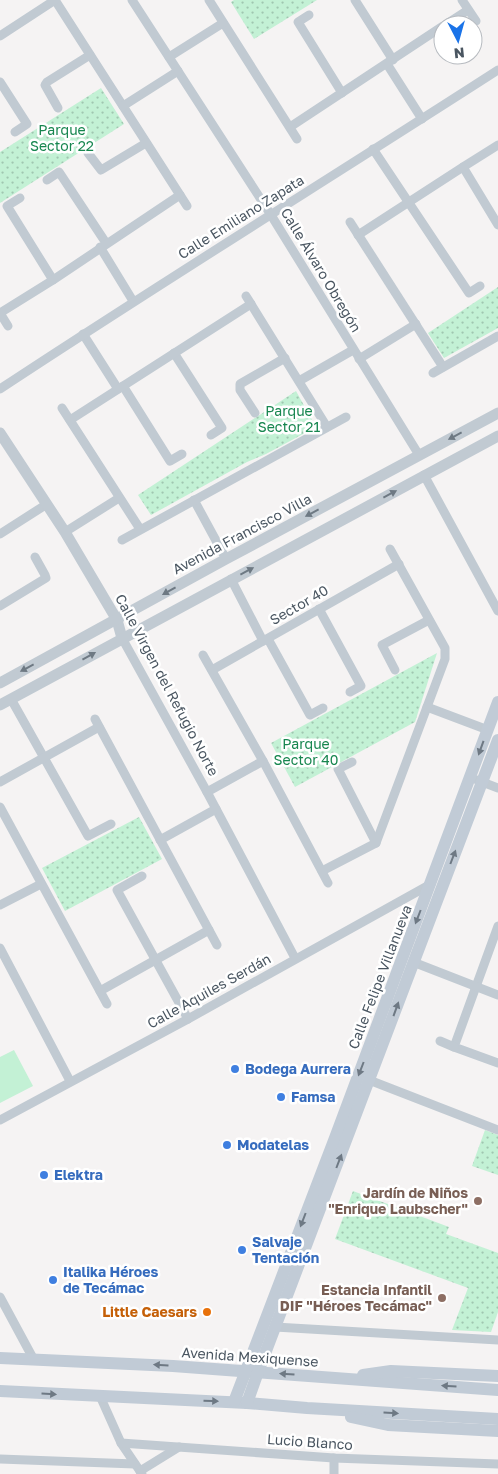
<svg xmlns="http://www.w3.org/2000/svg" width="498" height="1474" font-family="'Golos Text',sans-serif">
<style>
.grass{fill:#c3f1d5}
.park{fill:url(#park-dots)}
.lines{fill:none;stroke-linecap:round;stroke-linejoin:round}
.minor{stroke:#c1cad2;stroke-width:9}
.tertiary{stroke:#c1cad2;stroke-width:11}
.secondary{stroke:#c1cbd6;stroke-width:12}
.oneway{fill:#6e7983}
.oneway2{fill:#6e7984}
.shop-dot{fill:#3f7fe0;stroke:#fff;stroke-width:2}
.education-dot{fill:#8d6e63;stroke:#fff;stroke-width:2}
.food-dot{fill:#e8710a;stroke:#fff;stroke-width:2}
.labels{text-anchor:middle;stroke-width:5;stroke-linejoin:round;paint-order:stroke}
.park-label{font-size:14px;fill:#17864f;stroke:#fff}
.street-label{font-size:14px;fill:#4a5661;stroke:#fff}
.shop-label{font-size:14px;font-weight:bold;fill:#366cbe;stroke:#fff;text-anchor:start}
.education-label{font-size:14px;font-weight:bold;fill:#785e54;stroke:#fff;text-anchor:end}
.food-label{font-size:14px;font-weight:bold;fill:#c56008;stroke:#fff;text-anchor:end}
</style>
<defs>
<pattern id="park-dots" width="8" height="8" patternUnits="userSpaceOnUse" patternTransform="scale(1.25)"><rect width="8" height="8" fill="#c3f1d5"/><path d="M2 2h.1M6 6h.1" fill="none" stroke="#a0c6b0" stroke-width="1.8" stroke-linecap="round"/></pattern>
</defs>
<rect width="100%" height="100%" fill="#f5f3f3"/>
<path class="grass" d="M14,1050L33,1086L0,1103V1057Z"/>
<g class="park">
<path d="M234,0H317L254,39L231,2Z"/>
<path d="M101,88L124,124L0,203V152Z"/>
<path d="M498,287V328L444,358L428,333Z"/>
<path d="M296,391L316,427L266,454L247,462L151,515L138,495Z"/>
<path d="M437,653L415,722L295,787L271,743Z"/>
<path d="M139,817L162,859L65,911L42,868Z"/>
<path d="M485,1130L498,1135V1175L472,1166Z"/>
<path d="M353,1191L449,1227L446,1234L498,1253V1312L491,1332L452,1330L468,1288L335,1239Z"/>
</g>
<g class="lines">
<g class="minor">
<path d="M55,0L187,206"/>
<path d="M132,0L271,215L419,455"/>
<path d="M209,0L297,139"/>
<path d="M355,0L393,60"/>
<path d="M462,0L476,21"/>
<path d="M309,15L298,22L342,93"/>
<path d="M445,25L468,10"/>
<path d="M0,36L55,0"/>
<path d="M169,57L223,23"/>
<path d="M387,64L422,119"/>
<path d="M0,82L27,124L15,132"/>
<path d="M123,106L178,71"/>
<path d="M58,108L45,85L47,82L90,55"/>
<path d="M290,127L443,26"/>
<path d="M373,149L469,293L480,286"/>
<path d="M88,153L101,170L146,143"/>
<path d="M463,167L498,225"/>
<path d="M47,180L59,172L106,243"/>
<path d="M20,198L7,206L53,280"/>
<path d="M350,222L443,367"/>
<path d="M358,235L463,167L498,145"/>
<path d="M100,247L133,301"/>
<path d="M246,296L327,427"/>
<path d="M8,326L0,313L53,280L180,195"/>
<path d="M83,334L118,389"/>
<path d="M174,353L222,428L211,435"/>
<path d="M359,359L416,324"/>
<path d="M433,373L498,336"/>
<path d="M299,381L353,350"/>
<path d="M123,386L170,461L182,454"/>
<path d="M0,389C165,280 332,177 498,70"/>
<path d="M62,408L140,529"/>
<path d="M255,413L240,390V384L285,358"/>
<path d="M70,420L251,304"/>
<path d="M424,475L498,611"/>
<path d="M194,500L226,559"/>
<path d="M65,532L119,498"/>
<path d="M0,534L47,504"/>
<path d="M122,540L346,417"/>
<path d="M231,579L263,641"/>
<path d="M0,606L46,578L45,575L35,557"/>
<path d="M319,609L361,686L350,692"/>
<path d="M122,638L207,792L295,958"/>
<path d="M268,639L310,715L323,708"/>
<path d="M203,655L263,761L328,883"/>
<path d="M212,670L399,564"/>
<path d="M395,670L382,645L429,620"/>
<path d="M11,699L88,836L111,824"/>
<path d="M427,707L488,730"/>
<path d="M95,719L217,945"/>
<path d="M352,762L338,769L376,843"/>
<path d="M477,780L498,788"/>
<path d="M0,782L99,727"/>
<path d="M207,792L263,761"/>
<path d="M0,807L107,1004"/>
<path d="M160,840L216,809"/>
<path d="M322,871L376,843L445,659V648L390,549"/>
<path d="M142,876L117,890L188,1019"/>
<path d="M0,905L41,884"/>
<path d="M498,926L454,1047L498,1063"/>
<path d="M0,948L70,1081"/>
<path d="M413,962L498,995"/>
<path d="M100,991L209,930"/>
<path d="M440,1041L454,1047"/>
<path d="M369,1080L498,1130"/>
<path d="M0,1120L188,1019L431,884"/>
<path d="M0,1297L34,1360"/>
<path d="M275,1327L498,1340"/>
<path d="M100,1396L121,1443L142,1474"/>
<path d="M121,1443L334,1458L498,1464"/>
<path d="M0,1459L135,1464"/>
<path d="M140,1471L179,1447"/>
<path d="M334,1474V1458"/>
</g>
<g class="tertiary">
<path d="M0,433L65,532L117,620L122,638"/>
<path d="M0,683L226,559L498,413"/>
<path d="M0,705L498,436"/>
</g>
<g class="secondary">
<path d="M0,1358L173,1366L498,1390"/>
<path d="M363,1375L391,1371L498,1376"/>
<path d="M0,1391L247,1403L307,1408L498,1419"/>
<path d="M234,1402L335,1138L498,702"/>
<path d="M247,1403L258,1372C338,1161 417,950 498,740"/>
<path d="M351,1417L388,1425L498,1431"/>
</g>
</g>
<defs><path id="oneway-solid" d="M-6-.8H1V-3.2L6.5 0L1 3.2V.8H-6Z" transform="scale(1.25)"/></defs>
<g class="oneway">
<use href="#oneway-solid" transform="translate(455 436) rotate(152)"/>
<use href="#oneway-solid" transform="translate(390 494) rotate(-28)"/>
<use href="#oneway-solid" transform="translate(312 513) rotate(152)"/>
<use href="#oneway-solid" transform="translate(247 571) rotate(-28)"/>
<use href="#oneway-solid" transform="translate(169 591) rotate(151)"/>
<use href="#oneway-solid" transform="translate(89 656) rotate(-29)"/>
<use href="#oneway-solid" transform="translate(27 668) rotate(152)"/>
</g>
<g class="oneway2">
<use href="#oneway-solid" transform="translate(481 748) rotate(110)"/>
<use href="#oneway-solid" transform="translate(453 857) rotate(-69)"/>
<use href="#oneway-solid" transform="translate(418 917) rotate(111)"/>
<use href="#oneway-solid" transform="translate(396 1009) rotate(-70)"/>
<use href="#oneway-solid" transform="translate(361 1069) rotate(111)"/>
<use href="#oneway-solid" transform="translate(339 1161) rotate(-69)"/>
<use href="#oneway-solid" transform="translate(303 1220) rotate(111)"/>
<use href="#oneway-solid" transform="translate(161 1365) rotate(-177)"/>
<use href="#oneway-solid" transform="translate(287 1374) rotate(-176)"/>
<use href="#oneway-solid" transform="translate(449 1386) rotate(-176)"/>
<use href="#oneway-solid" transform="translate(49 1394) rotate(3)"/>
<use href="#oneway-solid" transform="translate(211 1401) rotate(2)"/>
<use href="#oneway-solid" transform="translate(391 1413) rotate(3)"/>
</g>
<g class="shop-dot">
<circle cx="235" cy="1069" r="5"/>
<circle cx="281" cy="1097" r="5"/>
<circle cx="227" cy="1145" r="5"/>
<circle cx="44" cy="1175" r="5"/>
<circle cx="242" cy="1250" r="5"/>
<circle cx="53" cy="1280" r="5"/>
</g>
<g class="education-dot">
<circle cx="478" cy="1201" r="5"/>
<circle cx="442" cy="1298" r="5"/>
</g>
<circle class="food-dot" cx="207" cy="1312" r="5"/>
<g class="labels">
<g class="park-label">
<text x="62" y="135">Parque<tspan x="62" dy="16">Sector 22</tspan></text>
<text x="289" y="416">Parque<tspan x="289" dy="16">Sector 21</tspan></text>
<text x="306" y="749">Parque<tspan x="306" dy="16">Sector 40</tspan></text>
</g>
<g class="street-label">
<text transform="translate(241 217) rotate(-32)" y="5">Calle Emiliano Zapata</text>
<text transform="translate(321 270) rotate(59)" y="5">Calle Álvaro Obregón</text>
<text transform="translate(242 534) rotate(-28)" y="5">Avenida Francisco Villa</text>
<text transform="translate(299 605) rotate(-30)" y="5">Sector 40</text>
<text transform="translate(167 685) rotate(62)" y="5">Calle Virgen del Refugio Norte</text>
<text transform="translate(380 977) rotate(-69)" y="5">Calle Felipe Villanueva</text>
<text transform="translate(209 991) rotate(-29)" y="5">Calle Aquiles Serdán</text>
<text transform="translate(250 1357) rotate(4)" y="5">Avenida Mexiquense</text>
<text transform="translate(310 1442) rotate(4)" y="5">Lucio Blanco</text>
</g>
<g class="shop-label">
<text x="245" y="1074">Bodega Aurrera</text>
<text x="291" y="1102">Famsa</text>
<text x="237" y="1150">Modatelas</text>
<text x="54" y="1180">Elektra</text>
<text x="252" y="1247">Salvaje<tspan x="252" dy="16">Tentación</tspan></text>
<text x="63" y="1277">Italika Héroes<tspan x="63" dy="16">de Tecámac</tspan></text>
</g>
<g class="education-label">
<text x="468" y="1198">Jardín de Niños<tspan x="468" dy="16">"Enrique Laubscher"</tspan></text>
<text x="432" y="1295">Estancia Infantil<tspan x="432" dy="16">DIF "Héroes Tecámac"</tspan></text>
</g>
<g class="food-label">
<text x="197" y="1317">Little Caesars</text>
</g>
</g>
<g transform="translate(458 40) rotate(174)"><circle r="24" fill="#ffffff" stroke="#b7bbc0"/>
<path d="M0-4L9 19L0 12L-9 19Z" fill="#1a73e8"/>
<text y="-8" font-size="14" font-weight="bold" text-anchor="middle" fill="#4a5661">N</text>
</g>
</svg>
